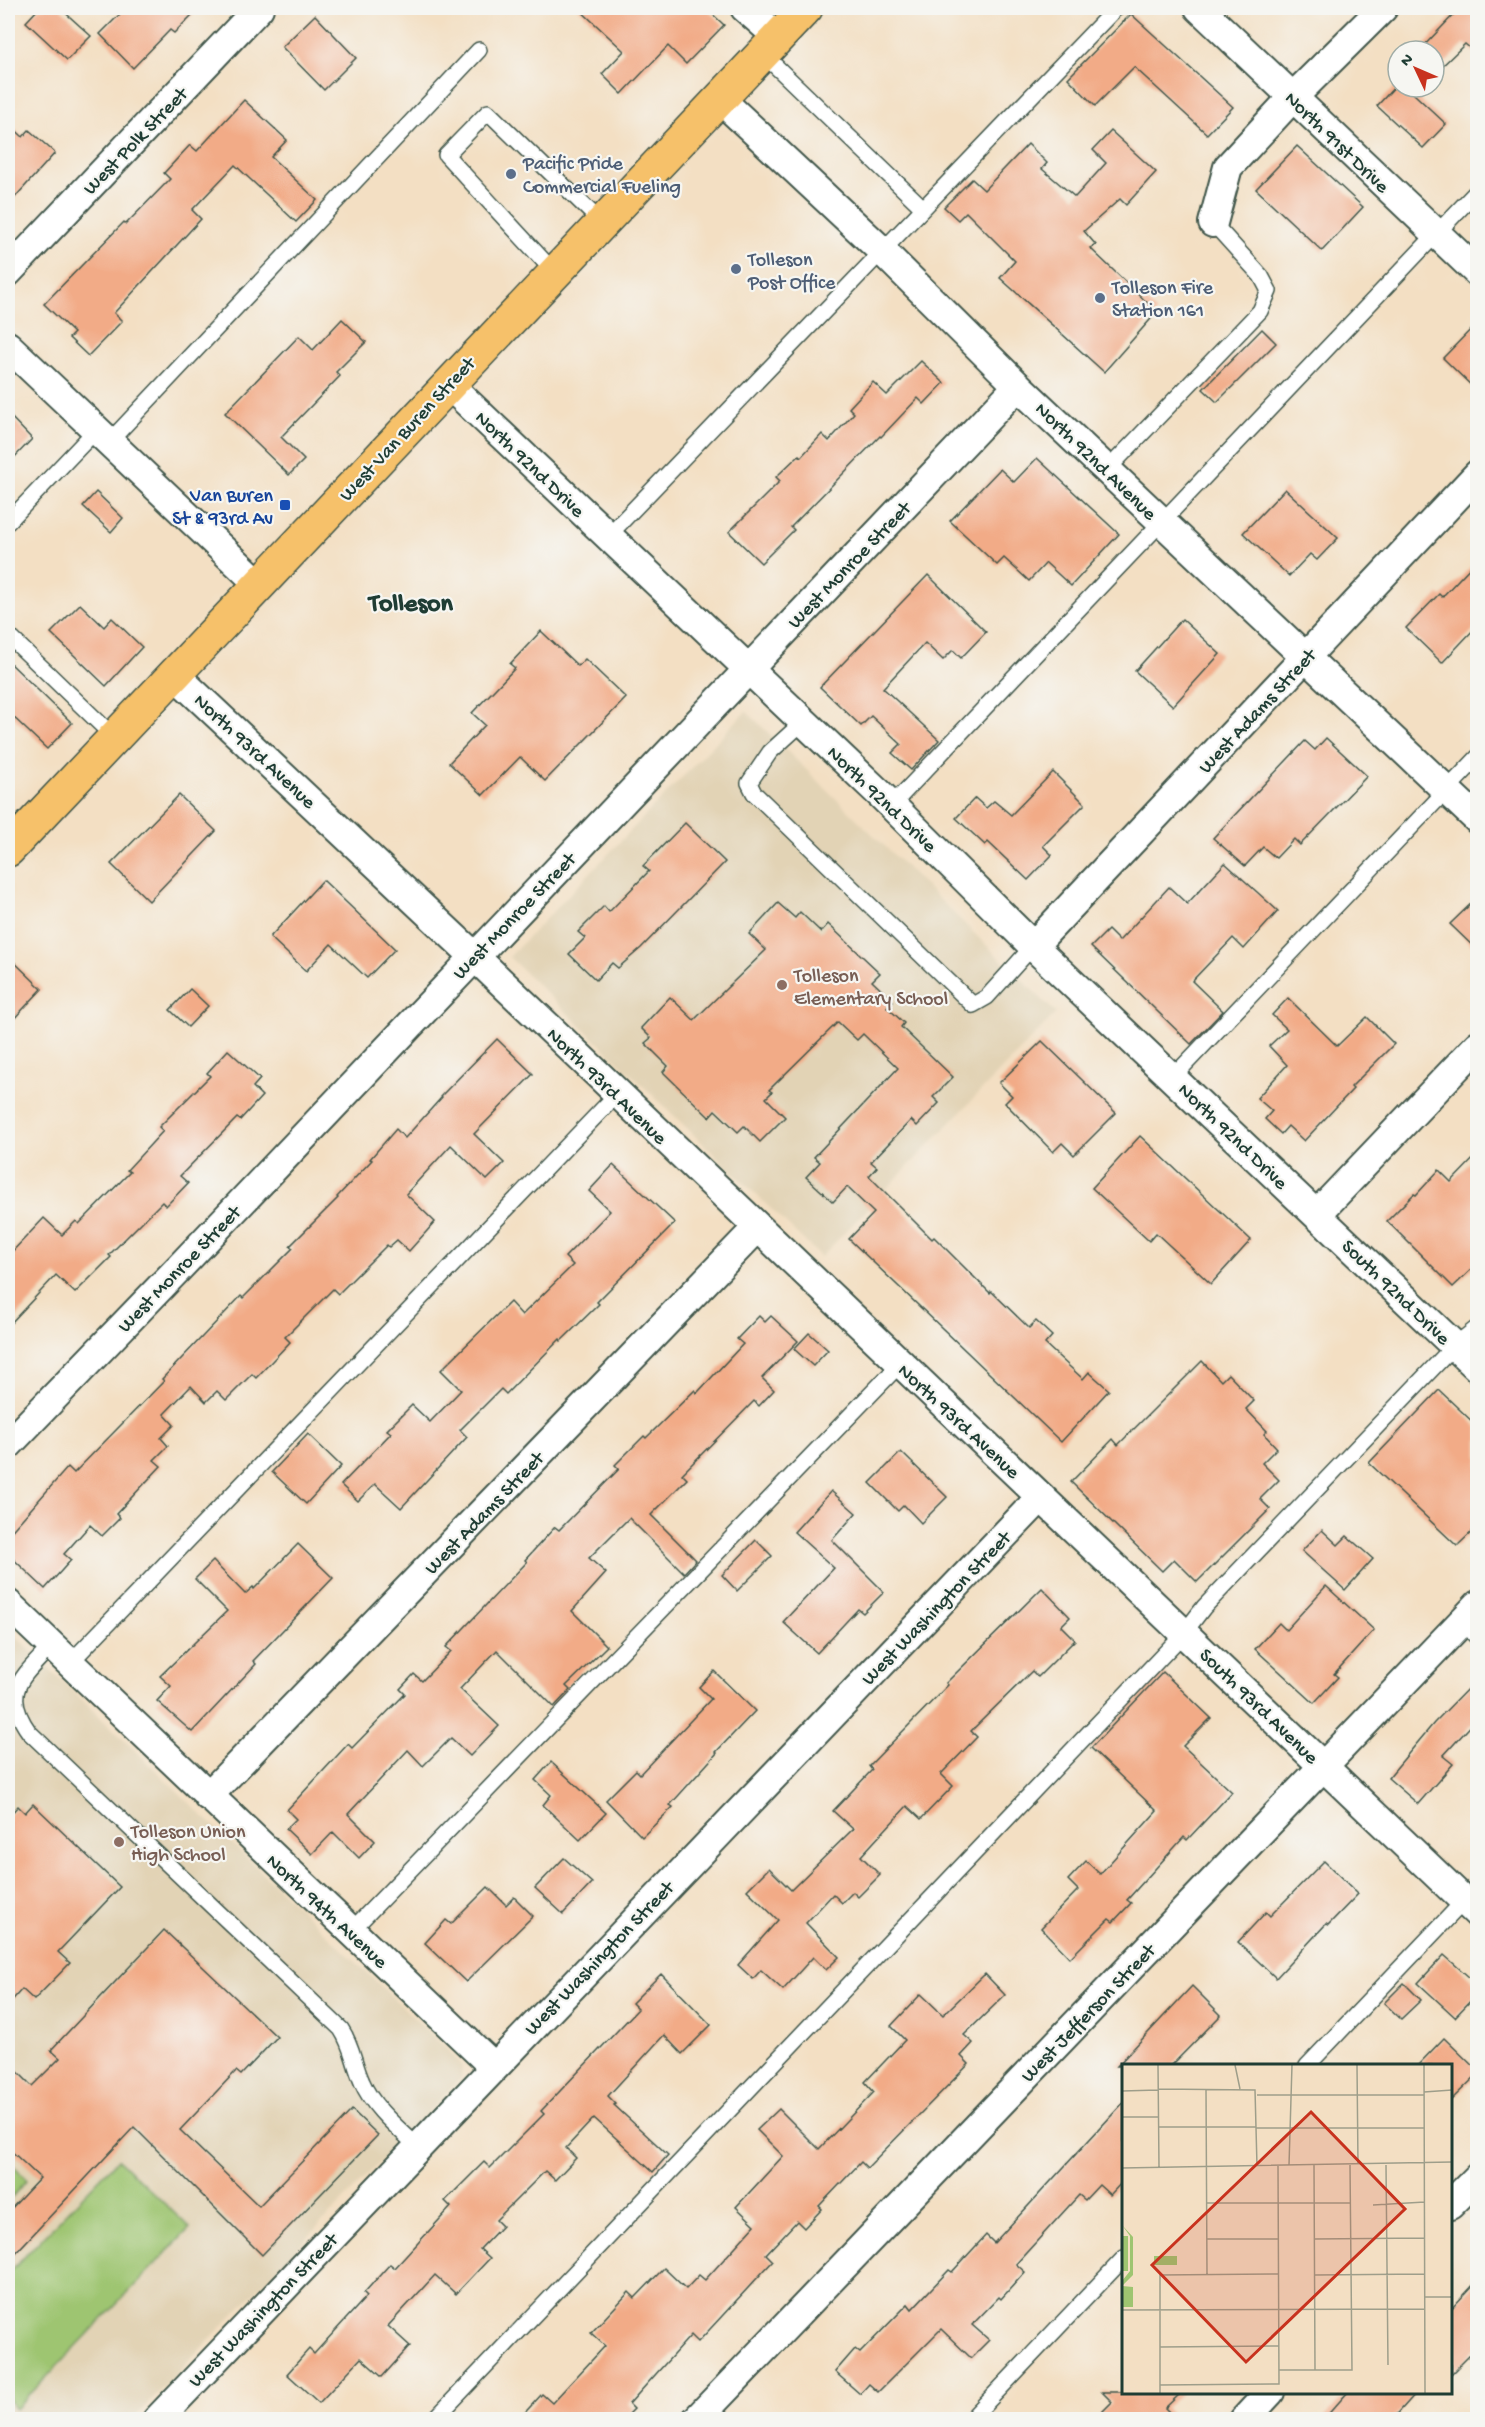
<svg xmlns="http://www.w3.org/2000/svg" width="1485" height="2427" font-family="'Gochi Hand',sans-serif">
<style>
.built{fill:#e2d3b5}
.green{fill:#9ec571;stroke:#5e8152;stroke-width:1.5}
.building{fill:#f2ab87}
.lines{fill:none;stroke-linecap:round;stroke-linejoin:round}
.lane-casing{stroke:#3f5549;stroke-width:18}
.street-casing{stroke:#3f5549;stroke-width:32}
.primary-casing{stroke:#3f5549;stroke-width:36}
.lane{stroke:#fff;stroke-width:15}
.street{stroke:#fff;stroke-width:28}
.primary{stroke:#f6c16b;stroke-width:33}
.service-dot{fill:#5c6f8a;stroke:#f6f6f2;stroke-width:2}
.transit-dot{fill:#1a4fb4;stroke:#f6f6f2;stroke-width:2}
.education-dot{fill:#8d6e63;stroke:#f6f6f2;stroke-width:2}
.labels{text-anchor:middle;stroke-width:4.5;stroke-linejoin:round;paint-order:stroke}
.street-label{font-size:20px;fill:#1f3d34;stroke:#f6f6f2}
.service-label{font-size:20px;fill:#4e5e75;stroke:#f6f6f2;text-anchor:start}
.transit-label{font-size:20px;fill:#164399;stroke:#f6f6f2;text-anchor:end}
.education-label{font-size:20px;fill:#785e54;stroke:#f6f6f2;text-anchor:start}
.district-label{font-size:26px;font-weight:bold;fill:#1f3d34;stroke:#f6f6f2}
.inset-road{fill:none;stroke:#9e9e8a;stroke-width:1.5}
.view{fill:#c8321e;fill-opacity:0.15;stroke:#c8321e;stroke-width:3}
.inset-edge{fill:none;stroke:#1f3d34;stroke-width:3}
</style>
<rect width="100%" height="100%" fill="#f6f6f2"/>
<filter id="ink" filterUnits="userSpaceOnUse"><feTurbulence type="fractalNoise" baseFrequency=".0167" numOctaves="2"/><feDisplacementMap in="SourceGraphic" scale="12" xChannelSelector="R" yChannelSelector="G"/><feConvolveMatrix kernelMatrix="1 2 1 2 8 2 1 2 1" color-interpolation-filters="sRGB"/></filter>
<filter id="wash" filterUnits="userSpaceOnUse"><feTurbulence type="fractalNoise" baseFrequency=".008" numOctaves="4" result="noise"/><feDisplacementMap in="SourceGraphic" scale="24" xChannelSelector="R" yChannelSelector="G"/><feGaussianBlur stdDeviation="1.35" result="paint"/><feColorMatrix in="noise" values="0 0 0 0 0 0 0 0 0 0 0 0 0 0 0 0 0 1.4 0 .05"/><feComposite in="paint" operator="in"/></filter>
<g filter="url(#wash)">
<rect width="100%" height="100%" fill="#f3dfc3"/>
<g class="built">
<path d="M746,711L1056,1013L821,1257L509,957Z"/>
<path d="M8,1629L452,2054L462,2067L461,2078L133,2419H8Z"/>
</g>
<g class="green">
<path d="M118,2159L190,2228L16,2409L8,2400V2274Z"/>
<path d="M8,2161L27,2180L8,2201Z"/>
</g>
<g id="blocks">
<g class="building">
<path d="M39,8H60L91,36L67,60L26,22Z"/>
<path d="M126,8H199L174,33L170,30L133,68L100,34Z"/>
<path d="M578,8H706L724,25L686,64L668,46L622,94L602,74L624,51Z"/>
<path d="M1460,8H1478V55L1465,44L1434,74V51H1419Z"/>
<path d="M1131,14L1233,107L1207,134L1134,67L1095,106L1068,78Z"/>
<path d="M315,15L356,58L324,90L282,47Z"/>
<path d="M1398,83V87H1421L1414,94L1446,124L1423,148L1377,106Z"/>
<path d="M244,100L287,140L271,157L317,200L296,222L235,165L192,210L201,219L114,313L122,321L88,356L69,338L74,333L44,304L124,222L126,224L170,179L164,173L190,145L197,151Z"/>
<path d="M8,123L23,137L29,130L55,153L8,205Z"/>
<path d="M1111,131L1156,172L1126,205L1120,199L1084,231L1096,245L1090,248L1157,312L1104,372L1000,278L1015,261L966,212L958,220L944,207L972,179L984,190L1028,144L1047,163L1042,169L1075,197L1106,163L1093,150Z"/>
<path d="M1297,146L1363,207L1322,251L1256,189Z"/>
<path d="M342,319L366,342L336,372L340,376L281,437L304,460L289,475L225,413L299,336L313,350Z"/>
<path d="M1478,322V392L1443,358Z"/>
<path d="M1262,329L1276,343L1217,402L1203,389Z"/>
<path d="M921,361L944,383L924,404L918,398L881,437L880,436L791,527L794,530L761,563L729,532L780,481L776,477L799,455L801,457L822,434L829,441L854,413L849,408L873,382L887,395Z"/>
<path d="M8,414L32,439L8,464Z"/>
<path d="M1037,458L1119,534L1071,586L1046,563L1029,581L1004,558L997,565L950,521L1000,469L1014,482Z"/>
<path d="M1285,489L1338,538L1317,560L1310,554L1289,576L1243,533Z"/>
<path d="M96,492L123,518L111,532L83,506Z"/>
<path d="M1478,559V625L1442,663L1406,628L1439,594L1442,597Z"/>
<path d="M928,575L986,632L961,658L953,650L943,660L925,643L883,688L939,740L911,770L892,753L901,744L871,716L861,726L820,687Z"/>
<path d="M80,604L104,627L112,618L142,647L106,686L51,633Z"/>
<path d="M1182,619L1220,654L1173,706L1135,671Z"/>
<path d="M541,631L578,666L585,659L626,698L545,781L520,757L483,795L449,763L485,725L472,713L515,668L510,664Z"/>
<path d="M8,661L72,723L47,749L8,712Z"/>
<path d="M1326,738L1367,776L1300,845L1294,839L1276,858L1263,847L1245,866L1213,838L1305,741L1315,750Z"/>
<path d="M1053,772L1085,804L1043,846L1052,855L1028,880L988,842L985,845L956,818L975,798L986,808L994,801L1011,815Z"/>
<path d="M179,795L216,831L149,901L111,864Z"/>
<path d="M685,823L725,862L641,948L618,968L612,963L596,980L569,954L585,938L578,932L604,906L609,912L649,871L643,866Z"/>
<path d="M1225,863L1278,911L1244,949L1233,938L1192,981L1223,1011L1191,1044L1091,947L1108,930L1119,941L1169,887L1187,904Z"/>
<path d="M323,880L395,949L367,978L331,944L306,971L270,937Z"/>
<path d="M1478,897V951L1450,924Z"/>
<path d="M778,903L795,918L800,912L821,932L828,924L880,973L872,981L893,1001L887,1007L904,1023L901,1027L953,1077L933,1097L939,1103L917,1126L911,1120L871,1162L877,1167L869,1176L932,1239L934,1237L990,1293L991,1291L1029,1328L1036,1321L1052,1336L1045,1344L1083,1379L1089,1372L1109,1390L1061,1442L849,1239L874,1213L847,1187L833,1202L806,1177L820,1162L814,1157L898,1068L863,1034L857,1040L838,1022L769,1090L772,1092L766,1098L785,1117L760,1142L744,1126L738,1132L715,1110L709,1117L663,1072L668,1066L645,1043L651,1038L641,1028L670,997L694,1020L766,950L749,934Z"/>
<path d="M8,956L42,989L8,1025Z"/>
<path d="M190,989L208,1006L188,1027L170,1010Z"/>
<path d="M1288,998L1337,1046L1367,1017L1394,1044L1351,1087L1353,1089L1304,1141L1288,1126L1281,1134L1265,1119L1272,1111L1257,1098L1287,1065L1269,1046L1287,1029L1272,1015Z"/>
<path d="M497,1039L533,1074L474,1134L504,1163L487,1180L451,1145L406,1194L435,1222L409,1251L397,1240L389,1247L387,1245L338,1294L333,1289L285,1337L290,1342L256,1378L252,1374L226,1400L217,1391L206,1402L191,1386L164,1414L174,1425L161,1438L168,1446L154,1460L161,1466L116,1514L120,1518L102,1536L90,1525L64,1554L71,1560L45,1589L8,1554V1535L68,1467L74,1473L164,1381L162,1379L241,1296L243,1298L293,1248L290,1246L338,1198L337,1197L372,1160L370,1159L396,1129L405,1138L442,1097L441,1096Z"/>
<path d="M1042,1041L1116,1113L1074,1155L1062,1143L1053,1152L1005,1103L1012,1096L999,1083Z"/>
<path d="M228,1050L260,1079L253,1087L262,1096L240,1120L237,1118L180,1176L188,1183L166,1206L162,1202L109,1255L111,1257L75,1293L56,1275L8,1326V1256L44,1218L62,1235L76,1221L79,1224L130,1172L127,1170L163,1131L159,1127L210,1076L207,1073Z"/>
<path d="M1140,1136L1251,1240L1211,1284L1156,1233L1149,1241L1092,1188Z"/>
<path d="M1478,1154V1263L1453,1287L1387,1221L1414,1194L1416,1195L1439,1170L1451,1182Z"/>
<path d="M613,1165L675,1223L597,1302L599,1304L561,1341L560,1339L506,1394L501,1389L460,1430L467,1437L401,1508L375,1484L358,1501L341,1485L391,1433L387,1430L412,1405L430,1422L461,1390L441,1370L510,1302L522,1315L573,1265L565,1257L610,1211L589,1191Z"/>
<path d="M759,1316L765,1322L771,1316L798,1341L762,1378L774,1390L759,1406L754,1401L682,1474L687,1479L651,1515L696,1560L684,1573L629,1518L589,1558L606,1573L572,1611L607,1646L566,1686L570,1690L554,1707L497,1650L460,1689L499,1726L470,1756L451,1738L423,1766L408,1750L348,1814L375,1841L359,1858L333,1832L312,1854L286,1829L296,1819L287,1810L348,1744L352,1748L405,1694L400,1689L414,1674L422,1681L451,1651L446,1647L527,1562L525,1560L555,1527L559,1530L619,1469L615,1465L644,1436L646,1438L695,1390L697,1393L743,1344L737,1339Z"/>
<path d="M809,1333L828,1350L813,1366L794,1349Z"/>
<path d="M1202,1361L1221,1381L1228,1374L1254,1401L1246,1409L1267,1431L1264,1434L1277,1448L1262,1463L1279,1480L1260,1499L1270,1509L1197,1582L1174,1559L1162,1571L1071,1482L1113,1439L1118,1445Z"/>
<path d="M1439,1390L1478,1427V1526L1457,1546L1369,1463Z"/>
<path d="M308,1434L341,1466L306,1504L272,1472Z"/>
<path d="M901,1452L947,1497L921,1523L904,1505L898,1511L870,1483Z"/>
<path d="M831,1491L856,1513L832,1540L884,1592L863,1613L858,1609L817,1653L783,1622L834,1568L794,1532Z"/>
<path d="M1322,1530L1338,1545L1347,1536L1373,1559L1345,1590L1302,1551Z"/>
<path d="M756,1540L772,1556L737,1591L722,1575Z"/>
<path d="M298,1544L333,1578L253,1661L256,1664L192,1732L157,1701L171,1686L160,1676L227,1611L195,1579L213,1561L245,1594L253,1587L254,1589Z"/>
<path d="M1326,1586L1374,1630L1334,1674L1338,1677L1314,1703L1255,1649L1279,1623L1286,1630Z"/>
<path d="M1042,1588L1070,1617L1061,1626L1075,1640L1038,1677L1032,1671L971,1731L977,1737L941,1774L953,1786L921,1819L907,1806L861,1856L880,1875L858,1897L853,1892L842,1903L833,1894L806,1923L839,1957L826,1970L813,1957L783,1990L761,1970L753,1979L738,1965L778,1920L747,1890L769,1868L791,1890L853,1829L833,1811L872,1770L869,1766L948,1685L946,1683Z"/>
<path d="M714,1671L755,1711L716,1752L717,1753L670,1805L673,1807L642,1837L606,1800L636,1770L640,1774L711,1699L699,1687Z"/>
<path d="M1163,1672L1211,1718L1183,1746L1232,1792L1187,1840L1184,1837L1127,1900L1131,1903L1113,1922L1109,1919L1070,1958L1041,1928L1078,1890L1068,1880L1086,1861L1100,1874L1157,1811L1091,1748Z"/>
<path d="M1478,1678V1718L1443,1756L1453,1764L1418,1804L1388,1778L1434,1723Z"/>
<path d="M551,1762L606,1813L580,1840L543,1805L551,1795L535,1780Z"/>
<path d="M33,1804L120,1887L58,1952L70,1963L34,2000L22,1989L8,2005V1817L18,1806L25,1813Z"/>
<path d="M564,1858L592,1883L563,1914L535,1888Z"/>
<path d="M1324,1861L1358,1894L1328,1925L1326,1924L1276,1978L1238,1942L1266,1912L1270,1916Z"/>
<path d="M488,1887L506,1905L514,1897L533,1916L466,1982L425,1943L446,1920L451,1924Z"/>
<path d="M164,1930L277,2037L241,2075L236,2071L180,2130L259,2206L352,2110L378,2135L262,2255L134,2127L8,2261V2212L40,2178L8,2148V2062L32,2086L60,2058L51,2050Z"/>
<path d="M1444,1955L1478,1985V1993L1455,2017L1418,1983Z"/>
<path d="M661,1974L711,2025L682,2054L664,2035L608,2096L616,2104L614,2105L668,2155L653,2172L594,2118L566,2148L576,2158L555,2180L545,2171L496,2220L502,2226L480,2249L490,2258L456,2294L435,2275L388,2326L410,2346L382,2377L361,2358L319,2403L287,2374L309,2349L314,2354L367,2296L364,2293L390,2264L395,2268L451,2207L445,2201L484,2162L490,2168L544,2114L541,2111L638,2009L632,2003Z"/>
<path d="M985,1974L1005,1995L964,2035L973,2043L961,2056L969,2064L867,2168L861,2162L819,2206L822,2209L804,2228L797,2221L766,2254L773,2261L698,2342L691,2335L629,2404L634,2409L623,2420H518L542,2394L552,2403L605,2346L591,2333L629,2292L635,2298L664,2268L686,2289L699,2275L705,2280L755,2225L736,2207L783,2156L757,2130L779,2109L819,2149L874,2092L865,2082L905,2040L891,2026L921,1994L943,2015Z"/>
<path d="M1404,1983L1421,2000L1401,2019L1384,2003Z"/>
<path d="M1192,1986L1221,2015L1171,2066H1117Z"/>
<path d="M1444,2038L1478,2071V2074L1450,2101V2066H1417Z"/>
<path d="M1124,2102V2180L1110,2195L1099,2185L1085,2200L1079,2195L1016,2264L1025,2272L1001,2299L999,2297L972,2325L989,2340L971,2358L941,2329L878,2392L869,2384L860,2394L835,2372L855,2349L860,2353L908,2304L912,2309L949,2270L952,2272L986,2235L994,2243Z"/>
<path d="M1478,2280V2347L1450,2375V2310Z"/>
<path d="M1102,2392H1182L1165,2408L1177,2420H1094L1112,2402Z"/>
<path d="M1348,2392H1417L1392,2420H1323Z"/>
</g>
</g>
</g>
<g filter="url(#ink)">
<use href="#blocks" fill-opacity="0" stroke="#3f5549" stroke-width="1.5"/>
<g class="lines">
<g class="lane-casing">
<g id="lane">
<path d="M762,53L923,208"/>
<path d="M554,272L446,155L488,112L601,222"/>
<path d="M109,442L479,50"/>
<path d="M1107,470L1260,311L1269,291L1261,276L1213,223"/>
<path d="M8,522L96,430"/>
<path d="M608,536L1116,8"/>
<path d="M8,635L114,737"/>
<path d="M803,722L770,752L749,783L754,793L973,1005L987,997L1033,946"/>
<path d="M891,806L1478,190"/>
<path d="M1173,1077L1478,757"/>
<path d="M1461,1622L1478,1638"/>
<path d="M51,1646C23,1677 0,1691 29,1732L341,2029C353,2047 353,2062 362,2082C373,2108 397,2127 417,2146"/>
<path d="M69,1664L617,1094"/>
<path d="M351,1931L900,1364"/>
<path d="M1307,2066L1464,1901"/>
<path d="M434,2420L1184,1633L1204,1607L1454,1346L1478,1327"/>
<path d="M970,2420L1124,2258"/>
</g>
</g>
<g class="street-casing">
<g id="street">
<path d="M745,8L778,37"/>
<path d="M1199,8L1478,273"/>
<path d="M719,98L879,248L1018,386L1478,820"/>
<path d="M1213,223L1228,167L1293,97L1383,8"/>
<path d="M8,272L259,8"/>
<path d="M8,346L259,584"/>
<path d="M448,384L880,794L1033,946L1478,1368"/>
<path d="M174,674L474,956L1478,1914"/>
<path d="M1033,946L1478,474"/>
<path d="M1317,1214L1478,1045"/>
<path d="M8,1445L177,1270L1018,386"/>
<path d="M8,1604L493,2066"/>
<path d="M208,1796L757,1228"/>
<path d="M1450,2205L1478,2177"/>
<path d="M157,2420L1041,1497"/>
<path d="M696,2420L1478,1605"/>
<path d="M1244,2420L1270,2392"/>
</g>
</g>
<g class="primary-casing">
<path id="primary" d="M8,850L806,8"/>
</g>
<use href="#lane" class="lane"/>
<use href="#street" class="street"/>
<use href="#primary" class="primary"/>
</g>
</g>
<g class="service-dot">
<circle cx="511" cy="174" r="6"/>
<circle cx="736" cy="269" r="6"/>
<circle cx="1100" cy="298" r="6"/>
</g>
<rect class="transit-dot" x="279" y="499" width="12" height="12" rx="3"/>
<g class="education-dot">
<circle cx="782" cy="985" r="6"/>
<circle cx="119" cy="1842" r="6"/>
</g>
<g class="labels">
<g class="street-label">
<text transform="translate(134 140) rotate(-46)" y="7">West Polk Street</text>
<text transform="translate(1338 141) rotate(44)" y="7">North 91st Drive</text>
<text transform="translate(406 428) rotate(-47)" y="7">West Van Buren Street</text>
<text transform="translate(1097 460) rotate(44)" y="7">North 92nd Avenue</text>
<text transform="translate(531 463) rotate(44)" y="7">North 92nd Drive</text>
<text transform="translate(848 564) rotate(-46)" y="7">West Monroe Street</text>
<text transform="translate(1256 710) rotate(-47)" y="7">West Adams Street</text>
<text transform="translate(256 750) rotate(43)" y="7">North 93rd Avenue</text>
<text transform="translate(883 798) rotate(44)" y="7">North 92nd Drive</text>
<text transform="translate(513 915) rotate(-46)" y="7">West Monroe Street</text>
<text transform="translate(608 1085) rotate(44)" y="7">North 93rd Avenue</text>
<text transform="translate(1234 1135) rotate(44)" y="7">North 92nd Drive</text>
<text transform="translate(178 1268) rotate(-46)" y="7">West Monroe Street</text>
<text transform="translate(1397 1291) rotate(44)" y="7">South 92nd Drive</text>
<text transform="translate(960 1420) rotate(43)" y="7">North 93rd Avenue</text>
<text transform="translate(483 1512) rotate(-46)" y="7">West Adams Street</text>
<text transform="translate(935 1607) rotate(-46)" y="7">West Washington Street</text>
<text transform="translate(1260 1705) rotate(44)" y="7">South 93rd Avenue</text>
<text transform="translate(328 1910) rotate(43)" y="7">North 94th Avenue</text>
<text transform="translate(598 1957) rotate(-46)" y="7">West Washington Street</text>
<text transform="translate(1087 2012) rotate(-46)" y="7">West Jefferson Street</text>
<text transform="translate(262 2309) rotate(-46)" y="7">West Washington Street</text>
</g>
<g class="service-label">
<text x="523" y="169">Pacific Pride<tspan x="523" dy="23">Commercial Fueling</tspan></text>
<text x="748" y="265">Tolleson<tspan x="748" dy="23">Post Office</tspan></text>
<text x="1112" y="293">Tolleson Fire<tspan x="1112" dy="23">Station 161</tspan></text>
</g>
<g class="transit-label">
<text x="273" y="501">Van Buren<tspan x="273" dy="23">St &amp; 93rd Av</tspan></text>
</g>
<g class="education-label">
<text x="794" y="981">Tolleson<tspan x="794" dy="23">Elementary School</tspan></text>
<text x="131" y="1837">Tolleson Union<tspan x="131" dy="23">High School</tspan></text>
</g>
<g class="district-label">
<text x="411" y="610">Tolleson</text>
</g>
</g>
<g transform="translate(1122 2064)">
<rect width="330" height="330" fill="#f3dfc3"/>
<path d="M0,161L11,173V211L0,222L11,223V243H0V217L8,207V172ZM0,172H6V207H0ZM32,192H55V201H32Z" fill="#9ec571"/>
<path class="inset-road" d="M36,1L37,103M113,1L118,25M235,1L236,100M302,1L303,329M36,25L133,26L135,102M84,25L85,211M0,27L36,26M302,28L330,26M135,31H302M0,53H37M37,63H134M134,64H302M167,101L170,1M192,101L193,306M264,101L266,301M0,104L330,98M84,139H228M251,141L303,138M85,175H156M192,175L303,174M193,211L303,210M303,233H330M0,246L303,245M38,283L157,282M157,306H230L228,101M38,321L157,320L156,102M38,329V211L157,210"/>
<path class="view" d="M189,48L283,145L124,298L30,201Z"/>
<rect width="330" height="330" class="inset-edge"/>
</g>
<rect width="1485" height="2427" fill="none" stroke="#f6f6f2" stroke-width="30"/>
<g transform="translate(1416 69) rotate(314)"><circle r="28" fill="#f6f6f2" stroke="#a0aca6" stroke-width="1.5"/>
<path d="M0-4.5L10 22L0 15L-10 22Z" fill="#c8321e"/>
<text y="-9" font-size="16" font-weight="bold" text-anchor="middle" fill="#1f3d34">N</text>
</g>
</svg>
